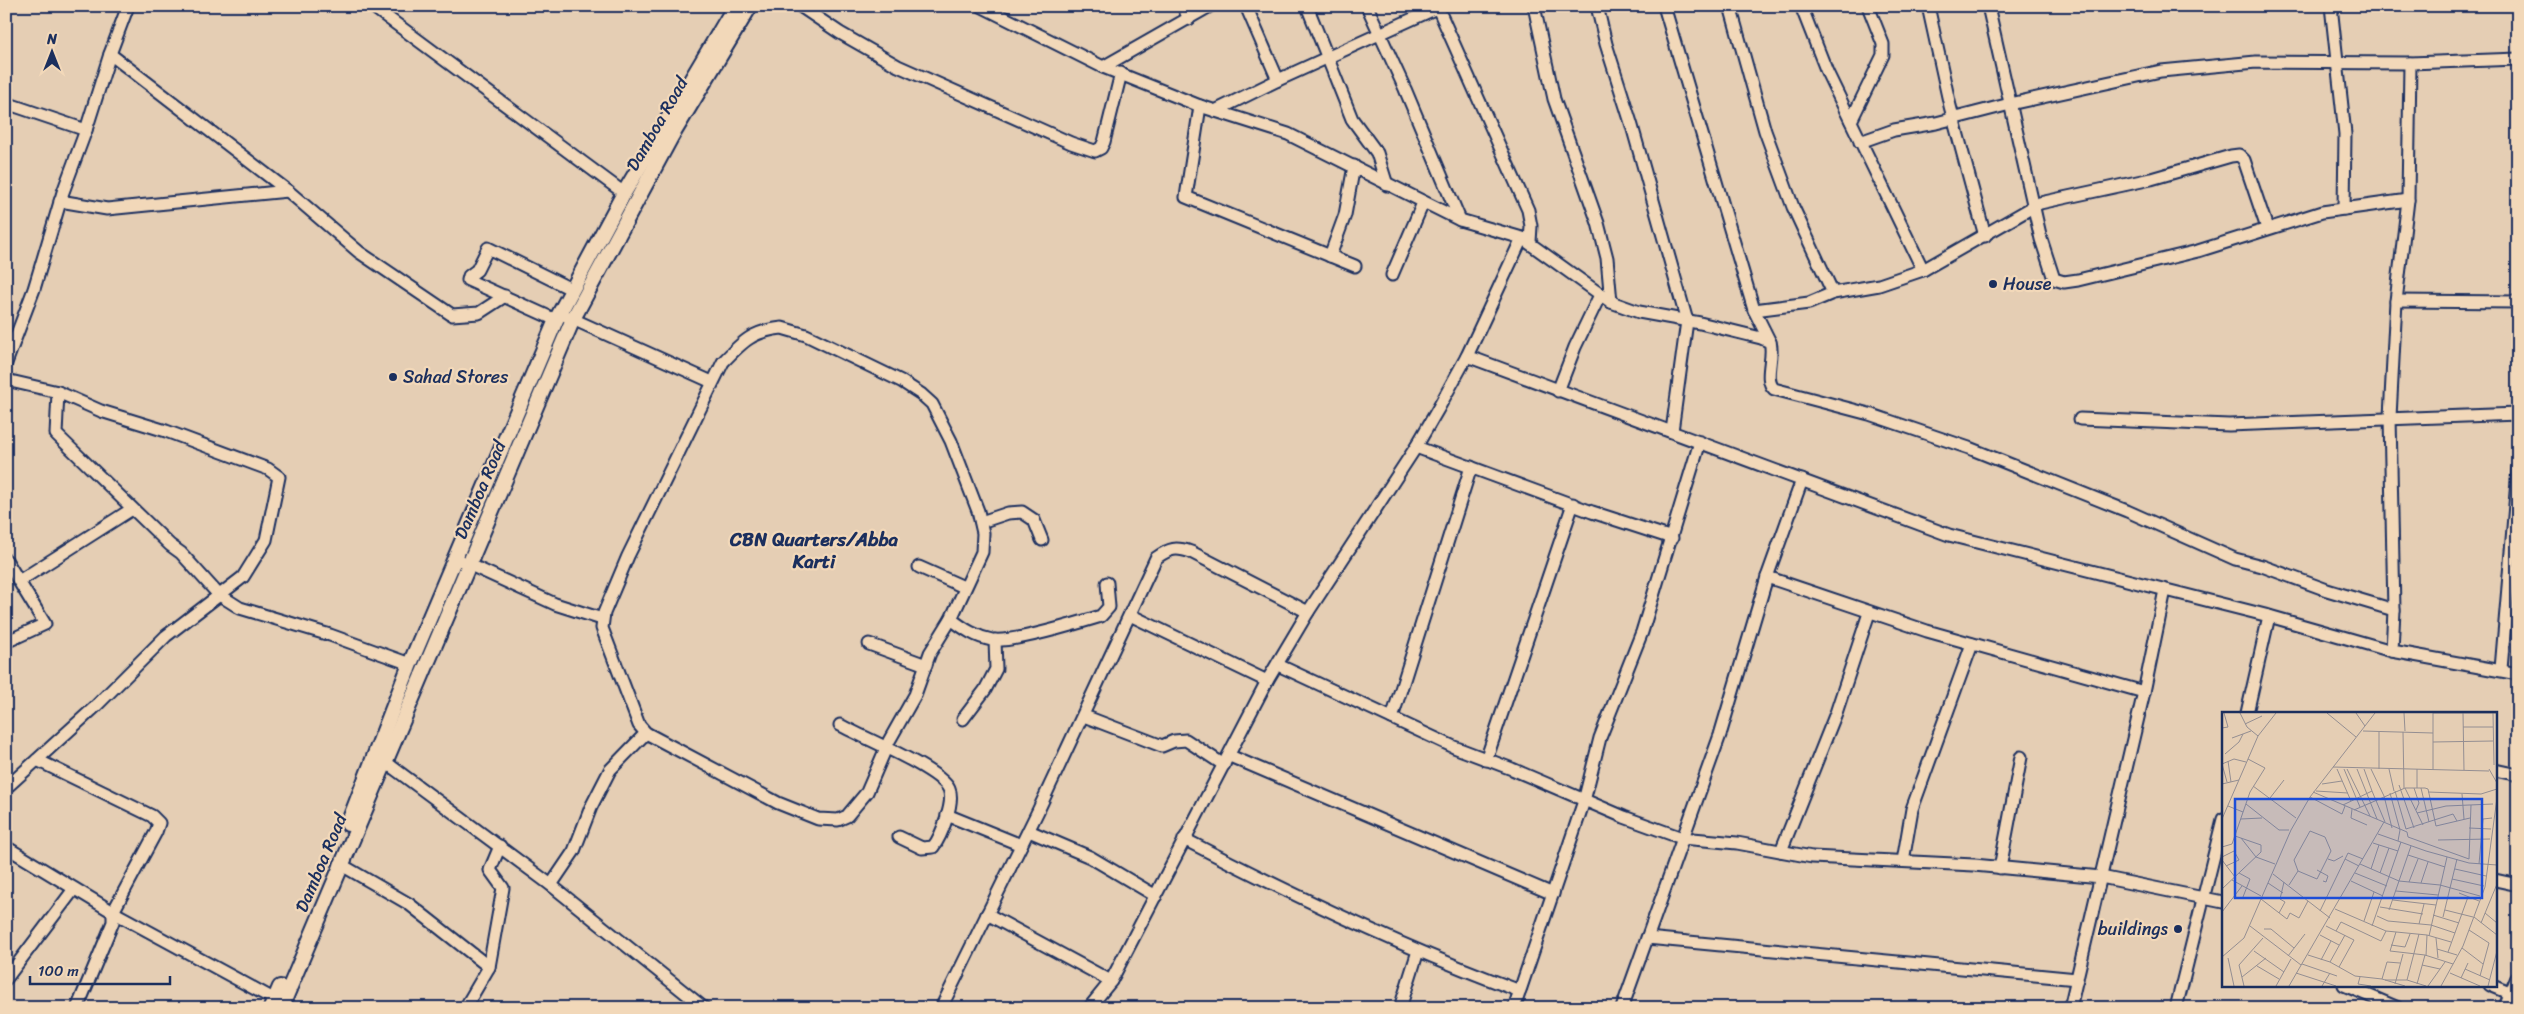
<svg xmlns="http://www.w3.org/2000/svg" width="2524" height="1014" font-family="Sriracha,sans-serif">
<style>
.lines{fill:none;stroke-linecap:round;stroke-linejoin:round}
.minor-casing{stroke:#1b2f5e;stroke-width:15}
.major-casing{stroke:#1b2f5e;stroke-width:18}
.minor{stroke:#f2d8b9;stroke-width:11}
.major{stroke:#f2d8b9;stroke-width:14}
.poi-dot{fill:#1b2f5e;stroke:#f2d8b9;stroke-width:2}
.labels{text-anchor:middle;stroke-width:4.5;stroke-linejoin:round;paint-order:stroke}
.street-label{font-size:18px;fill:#1b2f5e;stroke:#f2d8b9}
.poi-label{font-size:18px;fill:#1b2f5e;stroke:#f2d8b9;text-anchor:start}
.neighbourhood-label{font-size:19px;font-weight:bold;fill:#1b2f5e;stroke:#f2d8b9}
.inset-road{fill:none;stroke:#948e92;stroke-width:1}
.view{fill:#1d4ed8;fill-opacity:0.15;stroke:#1d4ed8;stroke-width:2.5}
.inset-edge{fill:none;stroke:#1b2f5e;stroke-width:2.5}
</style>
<rect width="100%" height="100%" fill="#e5ceb4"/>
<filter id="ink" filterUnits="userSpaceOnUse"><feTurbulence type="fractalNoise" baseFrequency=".02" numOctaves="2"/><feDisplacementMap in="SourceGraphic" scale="10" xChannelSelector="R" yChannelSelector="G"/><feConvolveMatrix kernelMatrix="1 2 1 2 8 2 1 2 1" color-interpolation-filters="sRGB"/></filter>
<g filter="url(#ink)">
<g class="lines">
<g class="minor-casing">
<g id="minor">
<path d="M372,6L624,193"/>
<path d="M800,6L840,33L898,66L1071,143L1095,151L1101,148L1104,142L1121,73"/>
<path d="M981,6L1103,67L1200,106L1288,134L1460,220L1522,238L1611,302L1639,312L1700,323L1761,338L1770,342C1775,356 1763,379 1774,389L1869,414L1969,448L2127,511L2235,559L2262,566L2327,590L2394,610"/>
<path d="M1183,6L1189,19"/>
<path d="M1246,6L1278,80"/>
<path d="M1307,6L1352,119L1377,153L1387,185"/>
<path d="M1367,6L1405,89L1460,220"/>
<path d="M1437,6L1528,210L1531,226L1530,242"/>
<path d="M1534,6L1554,99L1598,223L1607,258L1611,302"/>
<path d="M1597,6L1606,44L1632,126L1687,321L1672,431"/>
<path d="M1664,6L1754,310L1770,342"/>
<path d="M1730,6L1765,131L1793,207L1833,293"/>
<path d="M1801,6L1827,72L1923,270"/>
<path d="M1928,6L1950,106L1985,236"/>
<path d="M1988,6L2041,239L2054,279L2064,282L2078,280L2198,251L2322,212L2408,200"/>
<path d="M2331,6L2345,134L2344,209"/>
<path d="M110,54L288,191L359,252L452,315L479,313L505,296"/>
<path d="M1103,67L1210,6"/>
<path d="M6,103L86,130"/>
<path d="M1200,106L1186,197L1355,266"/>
<path d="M1215,111L1278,80L1441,6"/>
<path d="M1851,121L1883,55V44L1868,6"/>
<path d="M1860,142L1894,130L1936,123L2010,104L2161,71L2256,62L2410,63L2518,59"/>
<path d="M60,201L107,209L288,191"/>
<path d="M1330,256L1345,215L1354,166"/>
<path d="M1392,275L1423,203"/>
<path d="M2396,301L2518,302"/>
<path d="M1754,310L1809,303L1833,293L1879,285L1923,270L2040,203L2151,179L2231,156L2239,155L2244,160L2267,228"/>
<path d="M566,316L712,382"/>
<path d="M556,320L468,280L469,276L477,270L488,248L573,290"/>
<path d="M782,328L806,335L901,381L921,394L932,404L951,441L978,511L983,533L982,552L951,619L930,653L915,695L889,741L867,792L847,816L838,820L818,819L778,803L646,733L639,725L602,628L604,613L628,556L723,362C743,341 753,331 782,328Z"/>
<path d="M1467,356L1949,535L2269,616L2392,651L2518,674"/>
<path d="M6,363L34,289L63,192L86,130L110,54L128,6"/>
<path d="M6,380L58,392L101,411L166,431L268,469L279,477L266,540L243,577L166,636L95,707L6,788"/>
<path d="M1558,391L1575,347L1600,295"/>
<path d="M58,392L56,434L170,545L181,553L218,594L240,608L330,635L410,664"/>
<path d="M2080,419L2229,425L2518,414"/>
<path d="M1416,447L1592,512L1672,538"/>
<path d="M981,522L1008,513L1022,512L1034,520L1042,540"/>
<path d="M455,558L555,604L602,619"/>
<path d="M6,560L45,624L6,642"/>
<path d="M919,567L964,587"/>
<path d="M1767,577L1927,631L2144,692"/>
<path d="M19,581L132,509"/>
<path d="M1130,615L1267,681"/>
<path d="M951,619C964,629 976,637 992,640C1013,643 1078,623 1101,616L1109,607L1107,583"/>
<path d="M869,644L926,665"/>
<path d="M2392,651L2394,610L2390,417L2396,301L2408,200L2410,63"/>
<path d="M1278,665L1454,747L1512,769L1624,817L1682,838L1737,843L1812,857L1974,865L2101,877L2223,902"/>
<path d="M2501,669L2518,469"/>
<path d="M2247,713L2269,616"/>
<path d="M1084,716L1162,746L1174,741L1186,740L1224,765"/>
<path d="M1392,718L1471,467"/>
<path d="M963,719L985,690L996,669L995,640"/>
<path d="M840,725C862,737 940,769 949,789C955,802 941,837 933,847L922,848L899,837"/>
<path d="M1230,756L1553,894"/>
<path d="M380,758L551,885L704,1008"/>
<path d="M37,760L152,816L159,823L156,832L113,912V922L78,1006"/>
<path d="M1486,760L1573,504"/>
<path d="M2495,770L2518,775"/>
<path d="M947,815L1021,845"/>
<path d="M1029,831L1090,857L1156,896"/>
<path d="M1184,839C1292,895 1405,949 1520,991"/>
<path d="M6,847L113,912L281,1003"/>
<path d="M1781,851L1836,713L1869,613"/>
<path d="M1903,861L1912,809L1972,644"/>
<path d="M340,864L409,904L489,967"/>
<path d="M2000,868L2021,757"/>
<path d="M2495,880L2518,885"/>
<path d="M551,885L574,851L591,807L610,770L646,733"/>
<path d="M987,914L1111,981"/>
<path d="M1647,938L2077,979"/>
<path d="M6,979L74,889"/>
<path d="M2344,985L2398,1008"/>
<path d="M2490,985L2512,994"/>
<path d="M465,1008L489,967L503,888L490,870L500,846"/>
<path d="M941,1008L1038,811L1156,558C1170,548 1176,547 1191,552L1308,612"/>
<path d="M1089,1008L1111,981L1267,681L1308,612L1416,447L1438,409L1467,356L1522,238"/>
<path d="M1400,1008L1418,951"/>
<path d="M1514,1008L1584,801L1600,738L1642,632L1700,442"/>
<path d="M1622,1008L1720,735L1767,577L1802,480"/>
<path d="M2070,1008L2144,692L2165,590"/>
<path d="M2176,1008L2223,819"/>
</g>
</g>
<g class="major-casing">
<g id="major">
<path d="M348,824L410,664L556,320L624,193L735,6"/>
<path d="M271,1008L280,987"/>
<path d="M281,1008L573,319L671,137L750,6"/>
<path d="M2506,1008L2518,979"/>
</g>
</g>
<use href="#minor" class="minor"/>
<use href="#major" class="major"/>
</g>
</g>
<g class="poi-dot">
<circle cx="1993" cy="284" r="5"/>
<circle cx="393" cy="377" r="5"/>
<circle cx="2178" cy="929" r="5"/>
</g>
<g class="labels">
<g class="street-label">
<text transform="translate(657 124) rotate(-60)" y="6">Damboa Road</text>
<text transform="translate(480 490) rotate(-67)" y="6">Damboa Road</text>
<text transform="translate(321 863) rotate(-67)" y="6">Damboa Road</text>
</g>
<g class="poi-label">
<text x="2003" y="290">House</text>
<text x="403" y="383">Sahad Stores</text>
<text x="2168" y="935" text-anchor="end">buildings</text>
</g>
<g class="neighbourhood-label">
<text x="814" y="546">CBN Quarters/Abba<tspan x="814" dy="22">Karti</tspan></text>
</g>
</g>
<g transform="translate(2222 712)">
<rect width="275" height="275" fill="#e5ceb4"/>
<path class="inset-road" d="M18,1L25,15L36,24M105,1L134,25M134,1L143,14M182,1L183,19M211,1H275M211,1V58M241,1L242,58M271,1L272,53M23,12L40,4M241,15H271M0,16L6,15L2,1M141,19L211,21M181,20L182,76M10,26L29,19M211,30L271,29M3,42L17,30L21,22M6,49L9,70M0,52L12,47L24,50M0,52L5,70M111,55L267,59M115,57L129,89M122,57L138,95M125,57L148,104M135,57L155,107M149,57L162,84L170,116M157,57V20M167,57L172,79M195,57V76M267,57L275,71M0,72L17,68M100,72L120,69M177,73L192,116M31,74L74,106M183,76L201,113M192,76L197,91L194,98M199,76L207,110M94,79L126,81M150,79L163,110M173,79L184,117M91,80L185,120L186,125L247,147M206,80L259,82L275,77M168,81L178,118L176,129M240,82L242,107M88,85L120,102L123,94M48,86L62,68M24,92L57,118H67M121,93L150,79L142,57M6,94L21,100M130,97L129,106L145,113M132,98L183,76H203L206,77L214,114L248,106M195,101L224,94L271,92M0,107L36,24L54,1M19,107L40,106M247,116L269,117M184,117L231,102L235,109M88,119L103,125L109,139L95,167L76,159L72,148ZM156,122L204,139L247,151L275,153M19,126L34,145L53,152M216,128L268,127M151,131L176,139M0,135L10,132L28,80L43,56L26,47M186,143L223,155M0,145L12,139L17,148L4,154M106,147L112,149L121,144M123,147L137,154M247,147L249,93M0,148L13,165M138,152L177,169L218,173L258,184M257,152L261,107L270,106M149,157L157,133M233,157L264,164M95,158L106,164L104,170L101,169M17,161L28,167L21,185M133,161L165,174M158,161L167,136M51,162L108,206M230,167L262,174M10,168L39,184M129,169L161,184M187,170L196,147M46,171L61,181M199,171L206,150M67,173L76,159M0,177L39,140V133L13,124M174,179L216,183M237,181L257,189M39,187L65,207L68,201L77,206L86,189M171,188L214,193M158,195L201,202M113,197L164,219L205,223L229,230M167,198L189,134M223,198L251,205M98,199L126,141L141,147M0,200L20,174M57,201L63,190L58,187L62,170M263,201L275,211M211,203L237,211M155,204L166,209L209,213L233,221M221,205L235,147M252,205L275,223M142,209L152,180M259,211L275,172M197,212L202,192M28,214L79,253M104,214L132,228L117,255M150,214L179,130M42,217H49L72,236M247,218L267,231L258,264M114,219L119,210L159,229L164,219M174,220L168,239L203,243L231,252M98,223L117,233M207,224L225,145M214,226L216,246M169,233L183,235L188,222M240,236L261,252M215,237L235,243M32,239L62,260M226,240L246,185M86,243L108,250L133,264L160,267L183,274M66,244L83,222M204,244L205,223M0,245L22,226L69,118L88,85L153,1M6,246L12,274M99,248L109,229M108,250L123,223M80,252L115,264M200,253L218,257M35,254L57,267M243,257L268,268M74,261L114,274M228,261L258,274M20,265L44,246M138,265L136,272L149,274M239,266L246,251M160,267L165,250L178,251M163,268H185L204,274M185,268L197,222M173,272L181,242M195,272L203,243M22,274L17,253L41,226M54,274L69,247M67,274L162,110M100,274L108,261M206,274L223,250M219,274L241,234L263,175L275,86M266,274L275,239"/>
<path class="view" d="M13,87H260V186H13Z"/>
<rect width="275" height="275" class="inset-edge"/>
</g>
<rect width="2524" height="1014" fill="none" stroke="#f2d8b9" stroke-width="25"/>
<rect x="12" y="12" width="2499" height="989" fill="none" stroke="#1b2f5e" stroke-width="2" filter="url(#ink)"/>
<g transform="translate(52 52)" stroke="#f2d8b9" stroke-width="4" paint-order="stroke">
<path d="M0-4L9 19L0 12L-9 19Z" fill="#1b2f5e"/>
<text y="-8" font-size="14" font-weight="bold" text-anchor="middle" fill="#1b2f5e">N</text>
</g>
<path d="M30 976v8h140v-8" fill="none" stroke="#1b2f5e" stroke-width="2.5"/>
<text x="38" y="976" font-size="15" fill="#1b2f5e" stroke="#f2d8b9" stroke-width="4" paint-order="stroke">100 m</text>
</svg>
